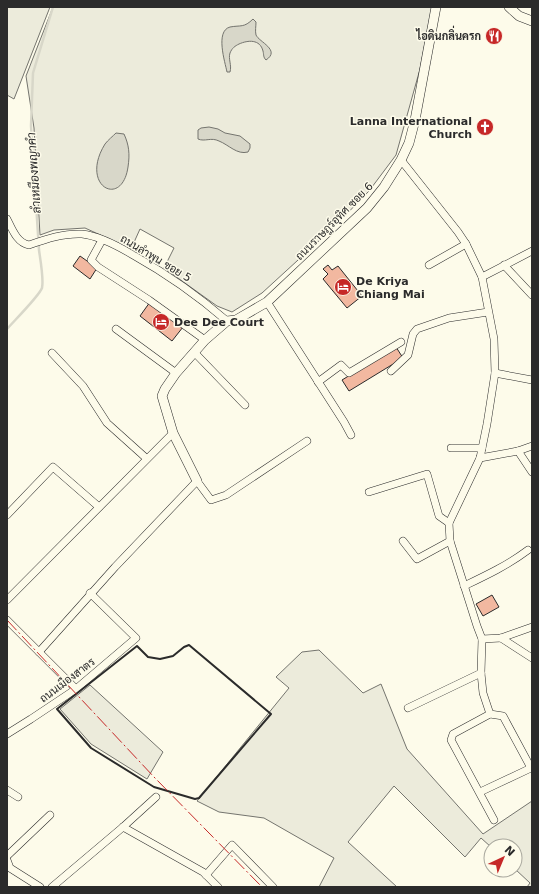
<svg xmlns="http://www.w3.org/2000/svg" width="539" height="894" font-family="'DejaVu Sans',Sarabun,sans-serif">
<style>
.green{fill:#ecebdb;stroke:#74746e}
.water{fill:#d8d7c9;stroke:#74746e}
.lines{fill:none;stroke-linecap:round;stroke-linejoin:round}
.stream{stroke:#d8d7c9;stroke-width:2.5}
.building{fill:#f2b8a0;stroke:#2b2b2b}
.minor-casing{stroke:#2b2b2b;stroke-width:8}
.tertiary-casing{stroke:#2b2b2b;stroke-width:10}
.minor{stroke:#fdfbea;stroke-width:7}
.tertiary{stroke:#fdfbea;stroke-width:9}
.wall{stroke:#2b2b2b;stroke-width:2}
.power{stroke:#c62828;stroke-width:1;stroke-dasharray:14 3 2 3;stroke-linecap:butt}
.labels{text-anchor:middle;stroke-width:3;stroke-linejoin:round;paint-order:stroke}
.poi-label{font-size:11px;font-weight:bold;fill:#2b2b2b;stroke:#fdfbea;text-anchor:end}
.street-label{font-size:11px;fill:#2b2b2b;stroke:#fdfbea}
.water-label{font-size:12px;font-style:italic;fill:#2b2b2b;stroke:#fdfbea}
</style>
<rect width="100%" height="100%" fill="#fdfbea"/>
<g class="green">
<path d="M7,7H50L14,99L7,95Z"/>
<path d="M53,7H432L420,69L396,155L369,191L333,228L262,293L232,312L217,306L164,268L174,248L140,229L131,249L85,228L54,230L40,235L34,128L26,76Z"/>
<path d="M319,650L363,693L381,684L407,749L483,834L532,801V887H527L530,883L515,869V846H491V847L481,838L465,857L394,786L348,842L397,887H319L334,858L264,818L219,812L197,801L289,688L276,677L302,652Z"/>
<path d="M90,685L163,752L147,779L91,744L60,709Z"/>
</g>
<g class="water">
<path d="M253,19L256,22C256,26 255,31 256,35C259,42 281,50 266,60C263,57 264,55 263,51C260,39 248,40 239,44C235,46 232,48 230,53C228,59 232,65 230,72H227C225,62 215,31 230,27C241,25 244,28 253,19Z"/>
<path d="M209,127L218,129L225,133L240,136L250,144V148L248,152C237,155 229,145 219,141C211,137 205,142 198,139V130L201,128Z"/>
<path d="M116,133L124,134C129,145 130,154 128,167C122,209 79,186 105,144C108,140 113,136 116,133Z"/>
</g>
<g class="lines">
<path class="stream" d="M7,329C14,321 39,296 42,288C44,279 40,258 39,250L31,126L33,73L53,7"/>
</g>
<g class="building">
<path d="M80,256L97,268L90,279L73,266Z"/>
<path d="M328,265L332,270L338,266L362,296L347,308L323,279L328,274L323,269Z"/>
<path d="M150,302L183,327L172,341L140,316Z"/>
<path d="M396,347L403,358L349,391L342,380Z"/>
<path d="M492,595L499,607L483,616L476,604Z"/>
</g>
<g class="lines">
<g class="minor-casing">
<g id="minor">
<path d="M401,160L458,232L466,244L482,277L494,339L495,373L487,424L480,458L449,523L450,541L477,626L482,639L481,673L483,693L490,714"/>
<path d="M7,219C12,229 17,243 29,245C46,239 64,233 82,234C100,236 118,246 133,255C167,274 198,296 227,321"/>
<path d="M102,240L91,260L98,267L149,300L205,340"/>
<path d="M429,265L466,244"/>
<path d="M504,265L532,295"/>
<path d="M482,277L532,251"/>
<path d="M267,302L344,422L351,435"/>
<path d="M116,329L176,373"/>
<path d="M194,352L245,405"/>
<path d="M52,353L83,386L107,423L146,458"/>
<path d="M391,371L408,355L413,334L417,329L449,318L488,312"/>
<path d="M495,373L532,380"/>
<path d="M318,382L341,365L349,373L401,342"/>
<path d="M451,448H482"/>
<path d="M518,451L532,472"/>
<path d="M480,458L518,451L532,446"/>
<path d="M369,492L427,474L439,516L449,523"/>
<path d="M7,515L53,467L99,507"/>
<path d="M403,541L417,559L450,541"/>
<path d="M464,586C487,575 508,565 528,550"/>
<path d="M7,600L173,433"/>
<path d="M7,620L76,689"/>
<path d="M501,638L532,658"/>
<path d="M482,639L501,638L532,627"/>
<path d="M39,652L115,567L197,481L211,500L226,495L307,441"/>
<path d="M408,708L481,673"/>
<path d="M7,734L31,719L76,689L136,638L90,593"/>
<path d="M7,790L18,797"/>
<path d="M480,792L531,768L503,716L490,714L453,734L451,740L494,820"/>
<path d="M123,827L203,872L218,887"/>
<path d="M7,856L50,815"/>
<path d="M7,860L10,868L40,887"/>
<path d="M206,875L232,845L273,887"/>
<path d="M52,887L123,827L156,797"/>
</g>
</g>
<g class="tertiary-casing">
<g id="tertiary">
<path d="M509,7L519,16L532,21"/>
<path d="M197,481L173,433L162,396L165,389L176,373L205,340L227,321L236,320L267,302L367,208L384,187L401,160L409,143L415,120L436,7"/>
</g>
</g>
<use href="#minor" class="minor"/>
<use href="#tertiary" class="tertiary"/>
<path class="wall" d="M189,645L271,714L199,798L195,799L154,787L91,748L57,709L137,646L148,657L160,659L173,656L184,647Z"/>
<path class="power" d="M7,620L154,777L262,887"/>
</g>
<defs>
<g id="restaurant-disc" transform="scale(0.9)"><circle r="9.5" fill="#c62828" stroke="#fdfbea"/><path d="M-5-6h1v4h1v-4h1v4h1v-4h1v5L-1.5 .5V6h-2V.5L-5-1ZM5-6V6H3V1.5H1.5Q1.5-4 5-6Z" fill="#fff"/></g>
<g id="church-disc" transform="scale(0.9)"><circle r="9.5" fill="#c62828" stroke="#fdfbea"/><path d="M-1.2-6h2.4v3.5h3.3v2.4h-3.3V6h-2.4V-.1h-3.3v-2.4h3.3Z" fill="#fff"/></g>
<g id="hotel-disc" transform="scale(0.9)"><circle r="9.5" fill="#c62828" stroke="#fdfbea"/><path d="M-6-4.5h1.5V1H6V5H4.5V3h-9V5H-6ZM-4 0a1.8 1.8 0 1 1 3.6 0ZM.5 0V-2.5h3Q6-2.5 6 0Z" fill="#fff"/></g>
</defs>
<g fill-rule="evenodd">
<use href="#restaurant-disc" x="494" y="36"/>
<use href="#church-disc" x="485" y="127"/>
<use href="#hotel-disc" x="343" y="287"/>
<use href="#hotel-disc" x="161" y="322"/>
</g>
<g class="labels">
<g class="poi-label">
<text x="481" y="40">ไอดินกลิ่นครก</text>
<text x="472" y="125">Lanna International<tspan x="472" dy="13">Church</tspan></text>
<text x="356" y="285" text-anchor="start">De Kriya<tspan x="356" dy="13">Chiang Mai</tspan></text>
<text x="174" y="326" text-anchor="start">Dee Dee Court</text>
</g>
<g class="street-label">
<text transform="translate(334 221) rotate(-45)" y="4">ถนนราษฎร์อุทิศ ซอย 6</text>
<text transform="translate(156 258) rotate(31)" y="4">ถนนลำพูน ซอย 5</text>
<text transform="translate(67 680) rotate(-37)" y="4">ถนนเมืองสาตร</text>
</g>
<g class="water-label">
<text transform="translate(34 173) rotate(-94)" y="4">ลำเหมืองพญาคำ</text>
</g>
</g>
<rect width="539" height="894" fill="none" stroke="#2b2b2b" stroke-width="16"/>
<g transform="translate(503 858) rotate(44)"><circle r="19" fill="#fdfbea" stroke="#a9a89e"/>
<path d="M0-3L7 15L0 10L-7 15Z" fill="#c62828"/>
<text y="-6" font-size="11" font-weight="bold" text-anchor="middle" fill="#2b2b2b">N</text>
</g>
</svg>
